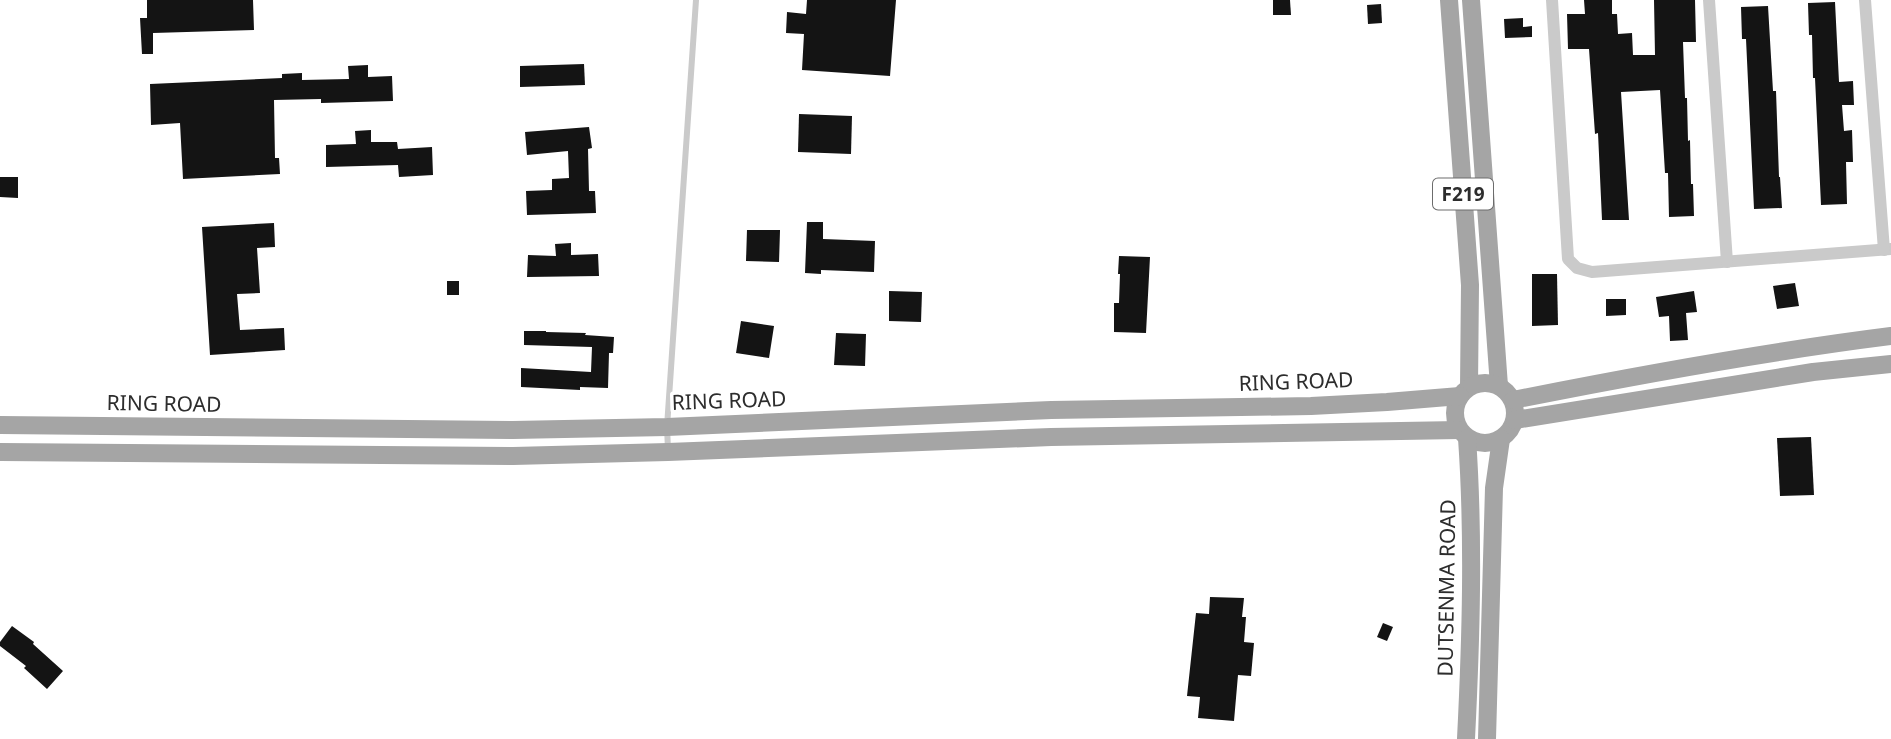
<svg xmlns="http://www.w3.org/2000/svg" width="1891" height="739" font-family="'Noto Sans',sans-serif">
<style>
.building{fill:#141414}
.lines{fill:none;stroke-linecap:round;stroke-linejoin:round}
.lane{stroke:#cacaca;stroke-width:6}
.street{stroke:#cacaca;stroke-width:12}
.primary{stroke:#a5a5a5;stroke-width:18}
.labels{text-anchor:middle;stroke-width:7;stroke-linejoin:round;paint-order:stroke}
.shield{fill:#fff;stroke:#6c6c6c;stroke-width:2}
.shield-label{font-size:19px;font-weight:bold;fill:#2d2d2d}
.street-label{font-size:21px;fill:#2d2d2d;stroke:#fff}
</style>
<rect width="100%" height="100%" fill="#fff"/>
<g class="building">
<path d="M147,0H253L254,30L153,33V54H142L140,18H147Z"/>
<path d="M807,0H896L890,76L802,70L804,34L786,33L787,12L806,14Z"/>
<path d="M1273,0H1290L1291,15H1273Z"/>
<path d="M1584,0H1612V14H1617L1618,34L1632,33L1633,55H1655L1654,0H1695L1696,42H1683L1685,98H1687L1688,141L1690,140L1691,184H1693L1694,216L1669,217L1668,173H1665L1660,90L1621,92L1629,220H1602L1598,133L1595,134L1589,49H1568L1567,14H1585Z"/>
<path d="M1835,2L1839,82L1853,81L1854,105H1842L1844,131L1852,130L1853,162H1846L1847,204L1821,205L1815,78H1813L1812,35H1809L1808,3Z"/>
<path d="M1381,4L1382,23L1368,24L1367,5Z"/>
<path d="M1768,6L1773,91H1776L1779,177H1780L1782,208L1754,209L1746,39H1742L1741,7Z"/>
<path d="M1523,18V27L1532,26V37L1505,38L1504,19Z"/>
<path d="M584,64L585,85L520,87V66Z"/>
<path d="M368,65V77L392,76L393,101L321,103V99L274,100L275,158H279L280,174L183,179L180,123L151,125L150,84L282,78V74L302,73V80L349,79L348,66Z"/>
<path d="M799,114L852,116L851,154L798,152Z"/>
<path d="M589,127L592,148L588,149L589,191H595L596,213L527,215L526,191L552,190V179L569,178L568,151L527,155L525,132Z"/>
<path d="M371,130V142H397L398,149L432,147L433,175L399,177L398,165L326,167V145L356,144L355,131Z"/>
<path d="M0,177H18V198L0,197Z"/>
<path d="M807,222H823V239L875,241L874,272L821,270V274L805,273Z"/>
<path d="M274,223L275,247L257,248L260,293L237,294L240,330L284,328L285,350L210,355L202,227Z"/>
<path d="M747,230H780L779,262L746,261Z"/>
<path d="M571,243V255L598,254L599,276L527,277L528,255L556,256L555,244Z"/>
<path d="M1119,256L1150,257L1146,333L1114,332V303H1119L1120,274H1118Z"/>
<path d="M1532,274H1557L1558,325L1532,326Z"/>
<rect x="447" y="281" width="12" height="14"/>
<path d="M1795,283L1799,306L1777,309L1773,286Z"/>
<path d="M889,291L922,292L921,322L889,321Z"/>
<path d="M1694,291L1697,312L1686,313L1688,340L1670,341L1669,316L1659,317L1656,297Z"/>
<path d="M1606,299H1626V315L1606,316Z"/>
<path d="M741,321L774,326L769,358L736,353Z"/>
<path d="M524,331H546V332L586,333L585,335L614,337L613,353H609L608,388L580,387V390L521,387V368L591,372L592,347L524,345Z"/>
<path d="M836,333L866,334L865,366L834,365Z"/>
<path d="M1811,437L1814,495L1780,496L1777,438Z"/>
<path d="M1210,597L1244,598L1242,617H1246L1244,642L1254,643L1251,676L1238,675L1234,721L1198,718L1200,697L1187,696L1196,613L1209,614Z"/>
<path d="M1383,623L1393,627L1387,641L1377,637Z"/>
<path d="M12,626L34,642L33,644L63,671L47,689L24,668L26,666L0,646V642Z"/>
</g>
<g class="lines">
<path class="lane" d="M668,450L667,427L696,0"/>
<g class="street">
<path d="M1552,0L1568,259L1577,268L1592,272L1891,249"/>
<path d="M1709,0L1727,262"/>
<path d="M1865,0L1884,250"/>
</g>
<g class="primary">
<path d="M1449,0L1470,285L1469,387"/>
<path d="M1471,0L1499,386"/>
<circle cx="1485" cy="413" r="30"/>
<path d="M1513,400C1638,375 1764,352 1891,336"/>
<path d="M1515,420L1813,372L1891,364"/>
<path d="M0,425L513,430L667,427L1051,410L1311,406L1387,402L1460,396"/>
<path d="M0,452L513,456L668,452L1051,437L1459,430"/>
<path d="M1466,739C1471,639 1474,538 1467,438"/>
<path d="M1487,739L1494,488L1501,439"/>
</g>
</g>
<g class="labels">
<rect class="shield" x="1433" y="178.5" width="60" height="31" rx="5"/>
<g class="shield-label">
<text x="1463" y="201">F219</text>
</g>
<g class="street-label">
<text transform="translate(1296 382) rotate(-2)" y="7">RING ROAD</text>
<text transform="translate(729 401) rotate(-2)" y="7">RING ROAD</text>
<text transform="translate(164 404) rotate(1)" y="7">RING ROAD</text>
<text transform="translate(1447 588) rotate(-89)" y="7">DUTSENMA ROAD</text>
</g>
</g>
</svg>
